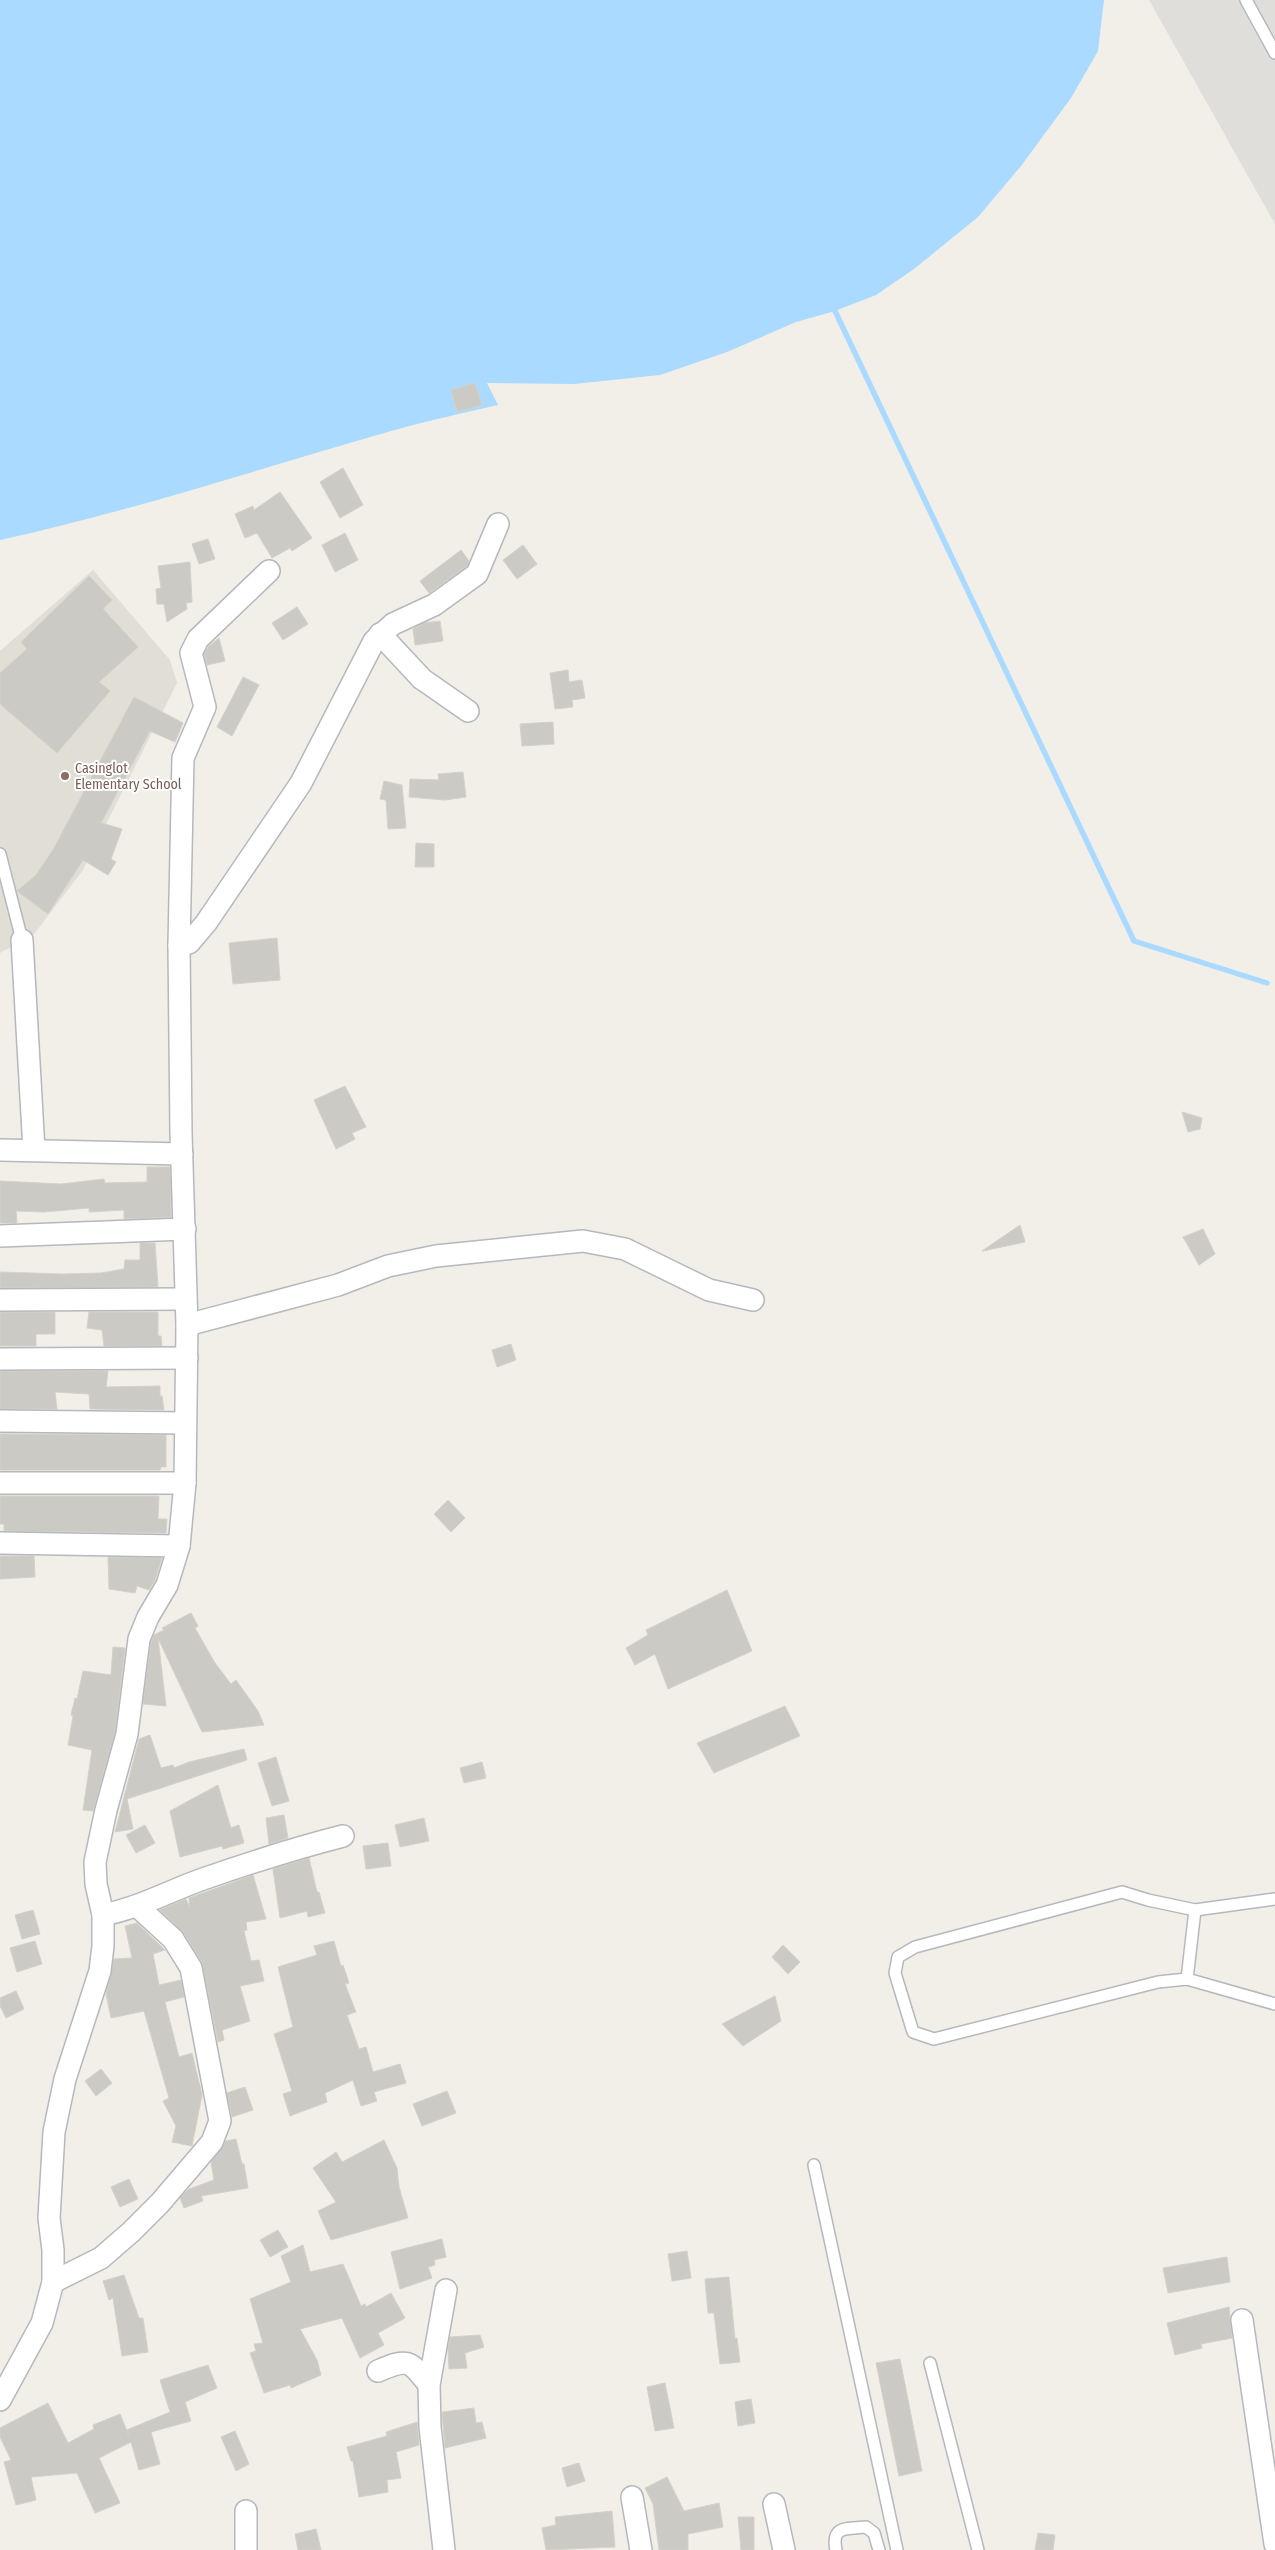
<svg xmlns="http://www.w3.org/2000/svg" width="1275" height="2550" font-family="'Fira Sans Condensed',sans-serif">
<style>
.industrial{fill:#e0deda}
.education{fill:#e1ded6}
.water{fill:#aadaff}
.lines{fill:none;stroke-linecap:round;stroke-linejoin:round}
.stream{stroke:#aadaff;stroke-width:5.5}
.building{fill:#cccac5;stroke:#d6d1c6}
.lane-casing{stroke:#b5b8bc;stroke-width:14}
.street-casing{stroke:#b5b8bc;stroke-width:24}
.lane{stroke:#fff;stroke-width:11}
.street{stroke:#fff;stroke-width:21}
.education-dot{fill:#8d6e63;stroke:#fff;stroke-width:2}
.labels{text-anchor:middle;stroke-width:4;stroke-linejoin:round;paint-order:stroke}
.education-label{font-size:14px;fill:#785e54;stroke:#fff;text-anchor:start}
</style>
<rect width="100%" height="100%" fill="#f1efe8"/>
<path class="industrial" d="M1149,0H1275V224Z"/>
<path class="education" d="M93,570L170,660L177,683L83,870L34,934L0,953V651Z"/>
<path class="water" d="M0,0H1104L1098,51L1071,98L1021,166L978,217L914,269L876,295L835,311L796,322L727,352L660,375L574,384L487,383L498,405C463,413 427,421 391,431C261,468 133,511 0,540Z"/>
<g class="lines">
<path class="stream" d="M835,311L1134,941L1267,983"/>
</g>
<g class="building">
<path d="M475,383L482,405L457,412L451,390Z"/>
<path d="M343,468L363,505L340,518L320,482Z"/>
<path d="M280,492L312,538L292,551L290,548L272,558L257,533L245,538L235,514L253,506L254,510Z"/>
<path d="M345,533L358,560L335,572L322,545Z"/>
<path d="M208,539L215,559L199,564L192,544Z"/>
<path d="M523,545L537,564L517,579L503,560Z"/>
<path d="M461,550L469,561L467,566L429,593L420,581Z"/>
<path d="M190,562L192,602L186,603L187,609L167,622L164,604H157L156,589L161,588L158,566Z"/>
<path d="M89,576L112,600L103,609L138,647L99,682L110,691L57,753L0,704V673L27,649L21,642Z"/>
<path d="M297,607L308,624L283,640L272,623Z"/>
<path d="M440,621L443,641L415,645L413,629L424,623Z"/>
<path d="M219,638L225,661L207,665L204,654L208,647Z"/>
<path d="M568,670L569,682L582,680L585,698L572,700L573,707L555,709L550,673Z"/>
<path d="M243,677L259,685L232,736L217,727Z"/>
<path d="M134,697L183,723L175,742L150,731L101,823L122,829L111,859L116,862L108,875L83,860L48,914L17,891L36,875L53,850Z"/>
<path d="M553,722L554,744L522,746L520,724Z"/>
<path d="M463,772L466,797L445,800L409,797L410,779L439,780L438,774Z"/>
<path d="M384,781L402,785L406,828L388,829L386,800L380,799Z"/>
<path d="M416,843L434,844V867H415Z"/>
<path d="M277,938L280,980L233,984L229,943Z"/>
<path d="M345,1086L366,1127L352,1133L355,1139L336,1149L314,1100Z"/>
<path d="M1182,1112L1202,1118L1200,1129L1188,1132Z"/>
<path d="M147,1167H170L171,1217L124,1219V1210L89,1212V1208L44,1212L16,1211L17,1223H0V1181L61,1184L104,1179L105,1183L147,1182Z"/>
<path d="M1020,1225L1025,1242L983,1251H982Z"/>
<path d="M1203,1229L1215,1254L1199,1265L1183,1237Z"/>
<path d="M140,1243H155L158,1287L0,1288V1272L63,1274L101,1273L124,1269L125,1260H140Z"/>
<path d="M0,1312H55V1334H36V1346H0Z"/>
<path d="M89,1312H158V1336H161L162,1346H104L102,1330L87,1328Z"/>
<path d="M511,1344L516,1360L497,1367L492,1350Z"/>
<path d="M0,1371H108L106,1387L160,1386V1396H162L164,1410L90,1409L89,1394L55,1392L57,1409H0Z"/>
<path d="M0,1434L166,1435V1467H161L160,1470H0Z"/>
<path d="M0,1496H159L158,1519H167L166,1533L4,1531V1524H0Z"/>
<path d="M448,1500L465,1518L451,1532L434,1514Z"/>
<path d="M0,1556H34L35,1577L0,1579Z"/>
<path d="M108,1557L162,1558L155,1580L149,1590L137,1586L135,1593L109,1589Z"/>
<path d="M727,1590L752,1651L668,1689L655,1654L635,1665L626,1648L648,1635L646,1630Z"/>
<path d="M191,1613L198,1626L195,1628L215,1663L231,1684L236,1680L258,1711L264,1725L202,1732L158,1638L166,1706L143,1704L151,1642L154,1635L164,1630L162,1628Z"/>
<path d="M113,1647L125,1648L115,1732L93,1811L83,1810L92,1750L68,1745L73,1716L71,1715L75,1698L77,1699L83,1671L111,1675Z"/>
<path d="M785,1706L800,1736L714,1773L697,1743Z"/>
<path d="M150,1735L161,1768L173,1765L174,1768L189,1762L244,1749L247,1760L127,1799L133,1829L115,1832L139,1739Z"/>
<path d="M276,1757L289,1801L272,1806L258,1763Z"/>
<path d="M482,1762L486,1778L464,1783L460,1768Z"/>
<path d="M218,1785L231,1828L239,1825L244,1843L223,1849L222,1846L180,1857L170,1811Z"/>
<path d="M284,1815L288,1838L269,1844L266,1818Z"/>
<path d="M424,1818L429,1841L400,1847L395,1825Z"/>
<path d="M145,1825L155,1843L136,1853L126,1835Z"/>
<path d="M388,1843L391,1866L366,1869L363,1846Z"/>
<path d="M309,1858L317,1892H319L325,1913L308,1917L307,1911L280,1918L273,1869Z"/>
<path d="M253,1875L266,1919L246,1922L247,1930L244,1931L251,1961L259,1960L264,1981L240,1986L250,2021L222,2030L224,2040L218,2042L202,1962L183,1932L160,1910L186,1899L190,1908L189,1898Z"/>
<path d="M33,1910L40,1934L22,1939L15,1915Z"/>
<path d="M137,1923L165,1950L153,1954L159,1985L181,1980L184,1997L165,2002L179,2057L192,2053L202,2095L192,2146L172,2142L176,2126L163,2101L169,2098L144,2011L111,2018L106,1994L114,1959L132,1958L125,1926Z"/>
<path d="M35,1941L42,1964L17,1972L10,1948Z"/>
<path d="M334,1941L341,1966L343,1965L349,1983L345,1984L356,2012L347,2015L359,2049L366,2047L373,2072L400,2064L406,2083L374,2092L377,2101L361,2106L353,2080L325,2093L327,2102L290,2116L283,2094L292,2091L274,2034L293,2027L278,1967L317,1955L314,1946Z"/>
<path d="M783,1945L800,1962L788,1974L772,1957Z"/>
<path d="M16,1991L24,2009L6,2018L0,2006V1998Z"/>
<path d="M775,1996L781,2021L743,2046L722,2024Z"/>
<path d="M101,2069L112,2083L96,2096L85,2081Z"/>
<path d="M245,2087L253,2110L232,2117L227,2093Z"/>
<path d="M447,2091L456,2113L422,2126L413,2104Z"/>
<path d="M236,2139L242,2164H244L248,2188L201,2196L203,2201L184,2208L180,2198L189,2189L214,2180L211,2162L226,2141Z"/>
<path d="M384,2140L397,2168L399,2187L408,2218L331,2240L318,2211L336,2202L313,2168L336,2152L342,2162Z"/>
<path d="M129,2179L138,2199L120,2207L111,2187Z"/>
<path d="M278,2230L288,2247L270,2257L260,2240Z"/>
<path d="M442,2239L446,2257L434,2260L435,2265L428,2267L432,2278L400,2289L391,2252Z"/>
<path d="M303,2245L310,2272L343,2264L361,2306L365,2304L366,2307L391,2293L405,2318L378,2333L384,2345L360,2358L342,2318L300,2329L317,2360L321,2375L291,2388L290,2385L264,2393L250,2353L256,2351L254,2344L263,2343L250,2299L291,2282L281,2256Z"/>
<path d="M687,2251L691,2278L672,2281L668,2254Z"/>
<path d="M1227,2257L1230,2282L1168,2293L1163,2268Z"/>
<path d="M124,2275L139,2318H143L148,2352L122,2356L113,2298L109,2300L103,2281Z"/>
<path d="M729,2277L735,2339L737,2338L740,2362L720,2364L714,2313H708L705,2279Z"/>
<path d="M1229,2307L1232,2338L1201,2344L1202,2348L1175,2355L1167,2323Z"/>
<path d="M480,2335L484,2347L465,2353L467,2368L449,2369L448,2350L450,2337Z"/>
<path d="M900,2359L922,2471L899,2476L876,2363Z"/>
<path d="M208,2365L217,2388L185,2402L191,2421L151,2432L160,2464L139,2470L131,2442L99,2458L120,2503L95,2513L77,2473L31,2477L36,2500L16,2505L4,2462L11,2460L0,2437V2428L48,2403L68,2443L94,2429L93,2425L120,2414L129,2436L127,2430L170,2412L160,2380Z"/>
<path d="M665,2383L674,2428L655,2431L647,2387Z"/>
<path d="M751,2399L755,2423L738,2426L735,2402Z"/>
<path d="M474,2408L476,2423L482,2422L486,2438L445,2448L442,2412Z"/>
<path d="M417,2422L419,2445L396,2452L401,2478L387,2480L388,2492L359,2497L353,2461H351L347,2447L387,2436L386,2432Z"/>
<path d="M235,2431L249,2464L236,2471L221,2437Z"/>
<path d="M579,2463L585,2481L567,2487L562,2468Z"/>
<path d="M667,2477L684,2511L719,2503L723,2527L688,2534V2550H659L653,2504L645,2488Z"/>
<path d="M612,2511L615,2547L546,2550L542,2528L556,2525L555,2517Z"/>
<path d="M738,2517H754V2550H741Z"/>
<path d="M316,2529L321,2550H298L295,2534Z"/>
<path d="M1038,2533L1055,2535L1053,2550H1035Z"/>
</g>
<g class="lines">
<g class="lane-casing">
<g id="lane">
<path d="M1246,0L1275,53"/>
<path d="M0,854L22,940"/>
<path d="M1275,1899L1195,1910L1148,1900L1122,1892L915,1947L898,1957L895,1973L913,2032L934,2039L1158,1982L1187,1979L1275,2004"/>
<path d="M1187,1979L1195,1910"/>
<path d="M814,2165L897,2550"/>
<path d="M930,2363L978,2550"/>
<path d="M836,2550C831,2525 847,2529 866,2527L874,2533L879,2550"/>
</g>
</g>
<g class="street-casing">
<g id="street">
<path d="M380,634L422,679L468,711"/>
<path d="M22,940L34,1150"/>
<path d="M179,945L189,943L206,923L301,783L374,641L393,624L434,605L477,574L498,524"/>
<path d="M0,1150L182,1154"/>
<path d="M0,1236L185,1229"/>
<path d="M0,1300L185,1299"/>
<path d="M187,1325L338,1285L388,1266L436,1256L583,1241L625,1249L709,1290L753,1300"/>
<path d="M0,1359L187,1358"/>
<path d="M0,1421L184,1423"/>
<path d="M0,1483H185"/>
<path d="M0,1543L179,1546"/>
<path d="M103,1915C139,1908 169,1891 203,1879C249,1863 296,1848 343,1836"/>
<path d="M53,2282L101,2258L131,2232L160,2203L212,2142L220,2121L191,1968L173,1939L137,1906"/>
<path d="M1242,2320L1275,2544"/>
<path d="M378,2371C408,2358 410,2360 429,2385"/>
<path d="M0,2400L42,2323L53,2282V2250L49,2218L54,2132L65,2079L100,1971L103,1946V1915L96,1884L95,1862L106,1810L127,1734L139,1639L148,1617L167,1585L179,1546L185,1483L187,1325L181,1133L179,945L183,758L205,707L191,653L198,639L269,571"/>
<path d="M632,2497L641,2550"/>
<path d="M774,2504L784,2550"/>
<path d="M246,2511V2550"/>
<path d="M444,2550L430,2427L429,2385L446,2290"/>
</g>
</g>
<use href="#lane" class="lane"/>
<use href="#street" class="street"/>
</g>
<circle class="education-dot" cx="65" cy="776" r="5"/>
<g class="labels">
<g class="education-label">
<text x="75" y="773">Casinglot<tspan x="75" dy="16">Elementary School</tspan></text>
</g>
</g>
</svg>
